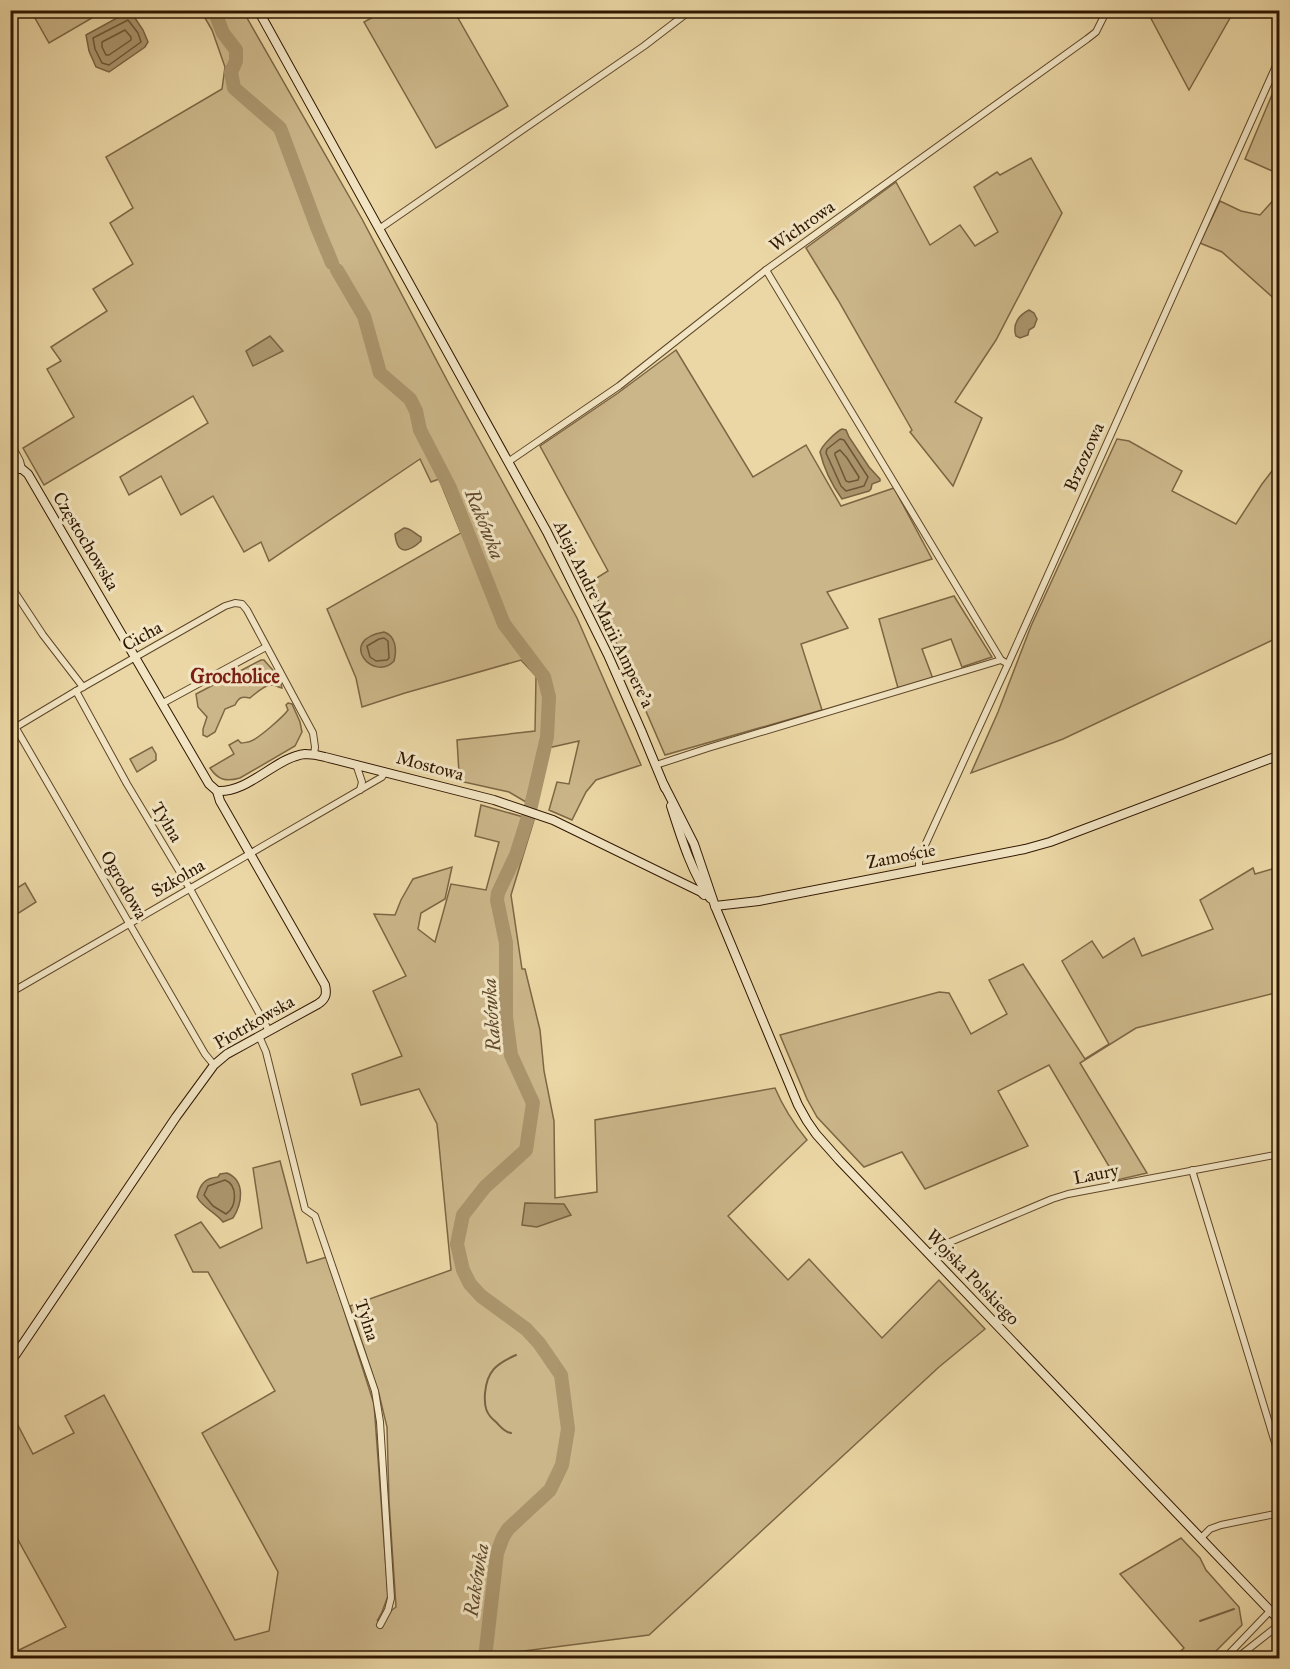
<svg xmlns="http://www.w3.org/2000/svg" width="1290" height="1669" font-family="'IM FELL Great Primer',serif">
<style>
.green{fill:#cbb689;stroke:#7d6644;stroke-width:1.5}
.water{fill:#ab956d;stroke:#796241;stroke-width:1.5}
.lines{fill:none;stroke-linecap:round;stroke-linejoin:round}
.shore{stroke:#6d5636;stroke-width:1.5}
.stream{stroke:#796241;stroke-width:2}
.river{stroke:#ab956d;stroke-width:14}
.street-casing{stroke:#5e4629;stroke-width:8}
.secondary-casing{stroke:#2f1600;stroke-width:10}
.street{stroke:#f2e5c4;stroke-width:6}
.secondary{stroke:#f2e5c4;stroke-width:8}
.labels{text-anchor:middle;stroke-width:6;stroke-linejoin:round;paint-order:stroke}
.street-label{font-size:18px;fill:#2f1600;stroke:#f2e5c4}
.water-label{font-size:20px;font-style:italic;fill:#61492c;stroke:#f2e5c4}
.neighbourhood-label{font-size:20px;font-weight:bold;fill:#7a1f14;stroke:#f2e5c4}
</style>
<rect width="100%" height="100%" fill="#ebd7a5"/>
<filter id="stains"><feTurbulence type="fractalNoise" baseFrequency=".00333" numOctaves="4"/><feColorMatrix values="0 0 0 0 .2 0 0 0 0 .09 0 0 0 0 .02 0 0 0 .5 -.17"/></filter>
<radialGradient id="worn" r=".72"><stop offset=".6" stop-color="#630" stop-opacity="0"/><stop offset="1" stop-color="#630" stop-opacity=".3"/></radialGradient>
<g class="green">
<path d="M31,11H104L49,43Z"/>
<path d="M201,11H243L362,219L449,384L577,618L641,765L596,780L586,792L572,820L549,810L557,782L569,784L579,741L539,750L526,802L509,792L455,780L459,773L457,740L535,731L536,676L521,660L405,693L362,707L356,678L327,609L461,533L439,479L431,482L420,459L269,561L261,542L244,552L213,496L181,515L161,476L129,495L120,477L208,423L193,396L44,485L23,448L74,417L47,369L61,361L51,347L107,311L93,289L133,264L110,223L133,208L106,157L222,89L225,67L212,30Z"/>
<path d="M384,11H454L508,106L436,148L364,22Z"/>
<path d="M1147,11H1234L1189,90Z"/>
<path d="M1279,78V174L1245,159Z"/>
<path d="M1031,158L1062,213L996,340L955,402L982,418L953,486L910,432L912,430L838,300L806,248L896,182L930,245L960,225L975,246L998,232L974,187L997,172L1000,175Z"/>
<path d="M1279,194V303L1222,252L1200,243L1220,201L1241,211L1260,215Z"/>
<path d="M676,350L753,477L806,445L841,506L894,488L932,559L827,592L848,628L801,644L822,710L665,755L590,582L608,571L540,446L618,393Z"/>
<path d="M1117,439L1129,441L1182,471L1172,491L1236,524L1262,484L1279,462L1280,619L1276,624L1279,629V637L1063,739L971,773L998,712L1031,626Z"/>
<path d="M954,596L992,657L962,667L951,639L922,649L933,679L898,688L879,619Z"/>
<path d="M261,660H264C271,669 281,676 282,688C278,687 275,685 272,685C265,684 255,694 250,698C242,696 239,697 235,705L225,709L215,732L207,737L203,735V729L207,717L198,707L196,694Z"/>
<path d="M288,703L292,704L300,722L302,732L295,746L240,778C226,782 218,780 210,768L234,754L229,745L238,740L241,743C242,743 250,742 251,741C259,738 283,717 288,710L286,705Z"/>
<path d="M152,747L156,754V760L137,772L130,759Z"/>
<path d="M481,805L534,820L511,895L522,969H525L540,1030L544,1071L554,1121L555,1198L597,1192L595,1120L775,1088C783,1107 794,1124 807,1140L728,1216L788,1280L809,1259L882,1338L939,1280L985,1329L939,1367L649,1635L470,1658H11L10,1650L13,1653L66,1627L11,1527V1412L33,1454L74,1433L65,1416L104,1395L235,1640L269,1631L278,1572L202,1433L275,1391L208,1272H193L175,1235L201,1222L220,1248L262,1228L253,1168L280,1161L307,1263L327,1257L374,1404L388,1596L382,1612L377,1621L396,1607L389,1501L387,1427L379,1394L350,1306L451,1270L437,1124L419,1089L361,1105L352,1074L402,1056L373,991L406,976L374,914L395,915L401,900L413,879L452,867L445,899L421,913L418,929L435,942L451,884L486,890L499,842L475,836Z"/>
<path d="M1279,867V992L1136,1028L1080,1063L1147,1173L1117,1180L1049,1065L998,1091L1028,1146L925,1189L902,1152L864,1167L817,1117L807,1099L780,1035L939,992L949,993L971,1034L1007,1014L989,980L1023,964L1085,1059L1109,1044L1062,961L1092,941L1103,958L1134,938L1142,956L1213,929L1200,900L1253,868L1255,874Z"/>
<path d="M25,883L36,902L11,918V892Z"/>
<path d="M1181,1538L1200,1558L1206,1570L1239,1607L1242,1625L1209,1658H1173L1184,1648L1120,1574Z"/>
</g>
<g class="water">
<path d="M126,13L133,15L143,30L148,42L145,47L109,72L96,67L89,51L86,35Z"/>
<path d="M1029,310L1034,313L1037,319L1034,327L1029,330L1028,335L1020,338L1016,336C1012,324 1019,315 1029,310Z"/>
<path d="M270,336L283,351L253,366L246,351Z"/>
<path d="M842,429L846,430L849,437L869,467L880,479V481L872,484L871,489L869,491L842,499C832,485 824,469 820,452C822,445 836,432 842,429Z"/>
<path d="M404,528C411,528 415,534 421,537V541C408,553 397,555 395,534Z"/>
<path d="M384,632C396,636 397,650 394,661C374,683 336,640 384,632Z"/>
<path d="M227,1173C246,1181 242,1204 233,1218L223,1222C215,1212 203,1208 197,1197C200,1184 205,1178 218,1177L220,1174Z"/>
<path d="M525,1203L564,1204L571,1215L537,1227L522,1225Z"/>
</g>
<g class="lines">
<g class="shore">
<path d="M128,20L138,33L141,42L109,65L102,63L95,49L93,38Z"/>
<path d="M125,30L131,37V40L109,55H106L102,47V42Z"/>
<path d="M840,439L844,440L868,477L864,486L846,491L841,486L826,453L827,449Z"/>
<path d="M840,450L847,458L859,477L858,480L849,482L846,481L835,455V453Z"/>
<path d="M384,638L388,641L389,658L387,660L376,661L370,657L367,646L379,639Z"/>
<path d="M225,1180C238,1185 237,1207 226,1214L213,1206L204,1195L208,1186Z"/>
</g>
<g class="stream">
<path d="M511,1433C504,1432 501,1427 496,1422C486,1414 484,1407 485,1393C487,1371 496,1364 516,1355"/>
<path d="M1276,1592L1280,1590"/>
<path d="M1200,1621L1234,1609"/>
</g>
<g class="river">
<path d="M214,10L223,33L236,50V61L231,72L234,88L280,128L317,227L332,263"/>
<path d="M337,270L364,316L380,373L410,399L416,411L420,430L450,488L504,624L544,677L549,697L547,737L531,806"/>
<path d="M485,1658L497,1553L503,1537L508,1529L550,1490L562,1465L568,1429L561,1375L539,1343L526,1329L481,1296L470,1284L463,1270L457,1244L463,1215L485,1187L526,1150L533,1103L511,1055L506,1017V943L497,900L498,893L516,855L528,817"/>
</g>
<g class="street-casing">
<g id="street">
<path d="M379,229L644,46L691,10"/>
<path d="M766,270L1001,660L1008,664"/>
<path d="M10,442L20,461L22,469"/>
<path d="M508,462L619,386L766,270L1087,39L1096,32L1107,10"/>
<path d="M10,585L43,635L83,687"/>
<path d="M76,691L127,784L190,889L269,1031"/>
<path d="M163,703L266,647"/>
<path d="M10,718L205,1054L214,1065"/>
<path d="M16,727L76,691L225,606L235,603L242,604L247,610L313,733L315,747L314,755"/>
<path d="M356,764L362,782L360,790"/>
<path d="M656,765L708,748L1001,660"/>
<path d="M919,869V862L921,854L1008,664L1280,57"/>
<path d="M10,993L382,777L385,772"/>
<path d="M259,1036L266,1052L305,1209L315,1216L375,1391L380,1422L391,1598L388,1610L380,1625"/>
<path d="M1192,1170L1280,1459"/>
<path d="M929,1254L936,1248L1052,1199L1068,1194L1280,1154"/>
<path d="M1201,1538L1210,1529L1221,1525L1280,1513"/>
<path d="M1225,1658L1270,1611"/>
<path d="M1237,1658L1280,1624"/>
</g>
</g>
<g class="secondary-casing">
<g id="secondary">
<path d="M258,10L547,532L608,655L641,730L665,788"/>
<path d="M10,469H22L28,474L209,784L217,791C249,793 276,757 305,754C312,754 318,755 325,757L494,800L553,820L701,892L704,895"/>
<path d="M664,785L694,844L715,906L798,1105L807,1121L816,1134L839,1160L1280,1621"/>
<path d="M671,806C681,837 691,871 710,898"/>
<path d="M715,906L759,901L1025,849L1050,842L1280,755"/>
<path d="M10,1363L176,1117L214,1065L227,1054L318,1004C326,999 327,994 325,985L220,801L217,791"/>
</g>
</g>
<use href="#street" class="street"/>
<use href="#secondary" class="secondary"/>
</g>
<g class="labels">
<g class="street-label">
<text transform="translate(802 226) rotate(-35)" y="6">Wichrowa</text>
<text transform="translate(1084 457) rotate(-66)" y="6">Brzozowa</text>
<text transform="translate(86 541) rotate(59)" y="6">Częstochowska</text>
<text transform="translate(604 614) rotate(64)" y="6">Aleja Andre Marii Ampere'a</text>
<text transform="translate(142 636) rotate(-29)" y="6">Cicha</text>
<text transform="translate(430 766) rotate(15)" y="6">Mostowa</text>
<text transform="translate(167 822) rotate(59)" y="6">Tylna</text>
<text transform="translate(901 856) rotate(-11)" y="6">Zamoście</text>
<text transform="translate(178 878) rotate(-30)" y="6">Szkolna</text>
<text transform="translate(124 885) rotate(60)" y="6">Ogrodowa</text>
<text transform="translate(254 1022) rotate(-30)" y="6">Piotrkowska</text>
<text transform="translate(1096 1174) rotate(-11)" y="6">Laury</text>
<text transform="translate(973 1277) rotate(46)" y="6">Wojska Polskiego</text>
<text transform="translate(367 1320) rotate(72)" y="6">Tylna</text>
</g>
<g class="water-label">
<text transform="translate(485 524) rotate(68)" y="7">Rakówka</text>
<text transform="translate(491 1015) rotate(-94)" y="7">Rakówka</text>
<text transform="translate(476 1580) rotate(-81)" y="7">Rakówka</text>
</g>
<g class="neighbourhood-label">
<text x="235" y="683">Grocholice</text>
</g>
</g>
<rect width="1290" height="1669" fill="none" stroke="#ebd7a5" stroke-width="36"/>
<rect x="12" y="12" width="1266" height="1645" fill="none" stroke="#2f1600" stroke-width="3"/>
<rect x="18" y="18" width="1254" height="1633" fill="none" stroke="#2f1600" stroke-width="1.5"/>
<rect width="100%" height="100%" filter="url(#stains)"/>
<rect width="100%" height="100%" fill="url(#worn)"/>
</svg>
